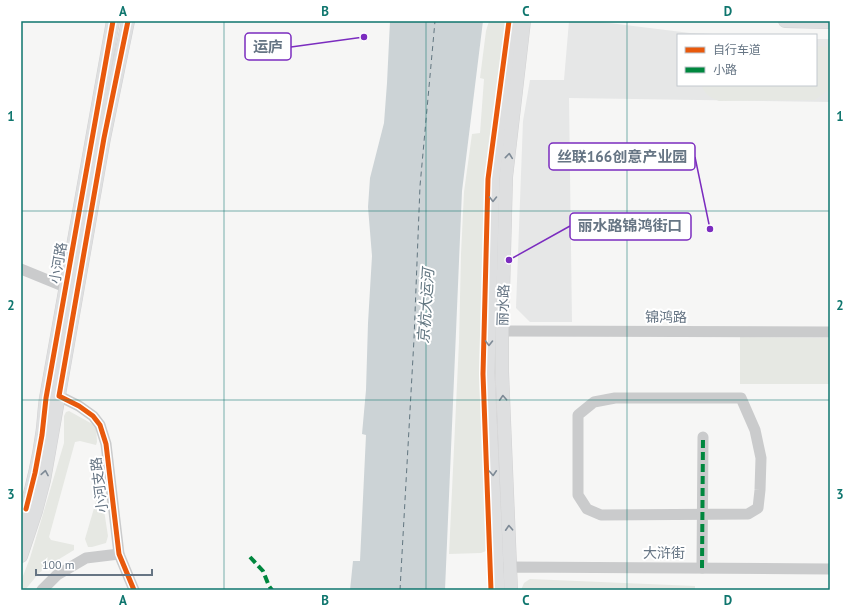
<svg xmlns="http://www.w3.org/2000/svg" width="851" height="611" font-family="'PT Sans','Noto Sans SC',sans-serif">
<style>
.built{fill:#e6e7e7}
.green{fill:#e6e8e3}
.water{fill:#ccd3d6}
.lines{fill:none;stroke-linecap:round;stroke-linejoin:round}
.ferry{stroke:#627680;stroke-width:1;stroke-dasharray:5 4;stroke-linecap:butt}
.major-casing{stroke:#d2d2d3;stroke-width:14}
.minor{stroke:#cacbcc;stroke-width:11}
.major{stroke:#dedfe0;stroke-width:13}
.quiet{stroke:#00873e;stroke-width:4;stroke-dasharray:8 4;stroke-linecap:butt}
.cycleway-casing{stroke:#fff;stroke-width:8}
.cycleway{stroke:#e8590c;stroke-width:5}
.oneway{stroke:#7e8a96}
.grid{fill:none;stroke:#0f766e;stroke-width:1;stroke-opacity:0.55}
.labels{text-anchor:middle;stroke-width:4;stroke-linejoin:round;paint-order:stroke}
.street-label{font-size:14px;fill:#667584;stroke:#fff}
.water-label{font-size:15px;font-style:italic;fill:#627680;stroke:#fff}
.leader{fill:none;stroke:#7b2cbf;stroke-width:1.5}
.callout-dot{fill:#7b2cbf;stroke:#fff;stroke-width:1.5}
.callout{fill:#fff;stroke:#7b2cbf;stroke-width:1.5}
.callout-label{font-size:15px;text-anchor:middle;font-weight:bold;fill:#667584}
.neatline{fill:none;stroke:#0f766e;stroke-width:1.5}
.grid-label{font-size:13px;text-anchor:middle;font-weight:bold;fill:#0f766e}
</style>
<rect width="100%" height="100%" fill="#f6f6f5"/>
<path class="built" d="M569,21H593L690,33L735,35H678V85H816V39H830V102L569,98L572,322H530L516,308L523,121L530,80H564Z"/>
<g class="green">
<path d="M489,21H506L486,178L481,374L486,551L481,553L449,554L459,342L461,254L464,192L472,134L480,133L484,79L480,78L486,31Z"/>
<path d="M816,46L828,47V55L830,58V86L828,90L815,100L719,101C709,97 706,95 701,85H816Z"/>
<path d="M740,337L830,338V384H740Z"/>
<path d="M69,411L96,426L97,442L96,445L80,441L75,442L49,537L51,540L74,545V550L51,564L39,573L25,590H21V581L30,558L64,443V416L66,412Z"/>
<path d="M96,478H99L108,536L106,543L92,547H88L85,539L97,498Z"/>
<path d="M530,579L695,586V590H521L524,583Z"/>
</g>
<path class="water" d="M390,21H483L462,191L445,590H350L353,561H360L366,435L362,434L366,390L368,323L372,256L368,207L370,178L384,123L387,83Z"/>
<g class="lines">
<path class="ferry" d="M400,590L414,339L420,186L435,21"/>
<g class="major-casing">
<g id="major">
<path d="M785,21L830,22"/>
<path d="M21,525C30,496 38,465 42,435C44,423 44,411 46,398L113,21"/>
<path d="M21,556L36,511L44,480L104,138L128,21"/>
<path d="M498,590L488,373L493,178L513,21"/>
<path d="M511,590L502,372V331L506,177L524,21"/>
</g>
</g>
<g class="minor">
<path d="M21,269L65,287L73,289"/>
<path d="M502,331L830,332"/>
<path d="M59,396L79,406L93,416L100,425L106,444L119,554L134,590"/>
<path d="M615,398H741L755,430L761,458L760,490L758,508L748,514L601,515L587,509L578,495V415L594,402Z"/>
<path d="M503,568L511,567L830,569"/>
<path d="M702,568L703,437"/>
<path d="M42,590L57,575L86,558L119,554"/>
</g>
<use href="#major" class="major"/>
<g class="quiet">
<path d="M250,557L263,571L269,586L272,590"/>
<path d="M702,568L703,437"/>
</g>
<g class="cycleway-casing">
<g id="cycleway">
<path d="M128,21L104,138L59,396L79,406L93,416L100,425L106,444L119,554L134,590"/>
<path d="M26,509L35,473L42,435L46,398L113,21"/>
<path d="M491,590L483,374L488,179L509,21"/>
</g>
</g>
<use href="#cycleway" class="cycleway"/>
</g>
<defs><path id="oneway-chevron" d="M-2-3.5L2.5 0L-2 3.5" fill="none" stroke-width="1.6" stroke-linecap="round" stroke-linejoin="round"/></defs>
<g class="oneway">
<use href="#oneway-chevron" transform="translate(509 156) rotate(-84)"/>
<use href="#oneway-chevron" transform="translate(493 199) rotate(91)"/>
<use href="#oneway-chevron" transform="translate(489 343) rotate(91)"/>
<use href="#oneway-chevron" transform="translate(503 398) rotate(-93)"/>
<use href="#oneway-chevron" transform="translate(45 473) rotate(-80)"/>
<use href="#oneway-chevron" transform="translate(493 473) rotate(87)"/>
<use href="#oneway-chevron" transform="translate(509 528) rotate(-93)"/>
</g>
<path class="grid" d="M224,21V590M426,21V590M627,21V590M21,211H830M21,400H830"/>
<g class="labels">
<g class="street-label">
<text transform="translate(58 263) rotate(-80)" y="5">小河路</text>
<text transform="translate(503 305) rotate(-88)" y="5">丽水路</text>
<text x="666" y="322">锦鸿路</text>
<text transform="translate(99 485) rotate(-97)" y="5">小河支路</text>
<text x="664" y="558">大浒街</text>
</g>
<g class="water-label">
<text transform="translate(426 306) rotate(-86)" y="5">京杭大运河</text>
</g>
</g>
<path class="leader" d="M364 37L291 47M710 229L695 157M509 260L570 226"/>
<g class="callout-dot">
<circle cx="364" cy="37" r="4"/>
<circle cx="710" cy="229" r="4"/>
<circle cx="509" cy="260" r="4"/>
</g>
<g class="callout">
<rect x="245" y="33" width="46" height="27" rx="4"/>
<rect x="549" y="143" width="146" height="27" rx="4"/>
<rect x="570" y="213" width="121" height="27" rx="4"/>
</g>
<g class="callout-label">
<text x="268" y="52">运庐</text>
<text x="622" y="162">丝联166创意产业园</text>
<text x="630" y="231">丽水路锦鸿街口</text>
</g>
<rect width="851" height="611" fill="none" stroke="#ffffff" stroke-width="44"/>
<rect x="677" y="34" width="140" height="52" fill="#ffffff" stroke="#c2c8ce"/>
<rect x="685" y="47" width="20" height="6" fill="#e8590c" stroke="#c2c8ce"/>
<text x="713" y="54" font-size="12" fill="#667584">自行车道</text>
<rect x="685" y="67" width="20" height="6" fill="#00873e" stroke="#c2c8ce"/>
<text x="713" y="74" font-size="12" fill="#667584">小路</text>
<path d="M36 569v6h116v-6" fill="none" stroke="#667584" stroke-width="2"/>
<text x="42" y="569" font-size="12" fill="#667584" stroke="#ffffff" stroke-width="3" paint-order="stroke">100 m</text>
<rect x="22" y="22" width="807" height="567" class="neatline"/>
<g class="grid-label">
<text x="123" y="16">A</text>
<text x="325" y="16">B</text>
<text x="526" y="16">C</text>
<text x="728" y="16">D</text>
<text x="11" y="121">1</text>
<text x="840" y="121">1</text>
<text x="11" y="310">2</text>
<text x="840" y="310">2</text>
<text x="11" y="499">3</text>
<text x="840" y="499">3</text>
<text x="123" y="605">A</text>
<text x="325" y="605">B</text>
<text x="526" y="605">C</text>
<text x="728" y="605">D</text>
</g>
</svg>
